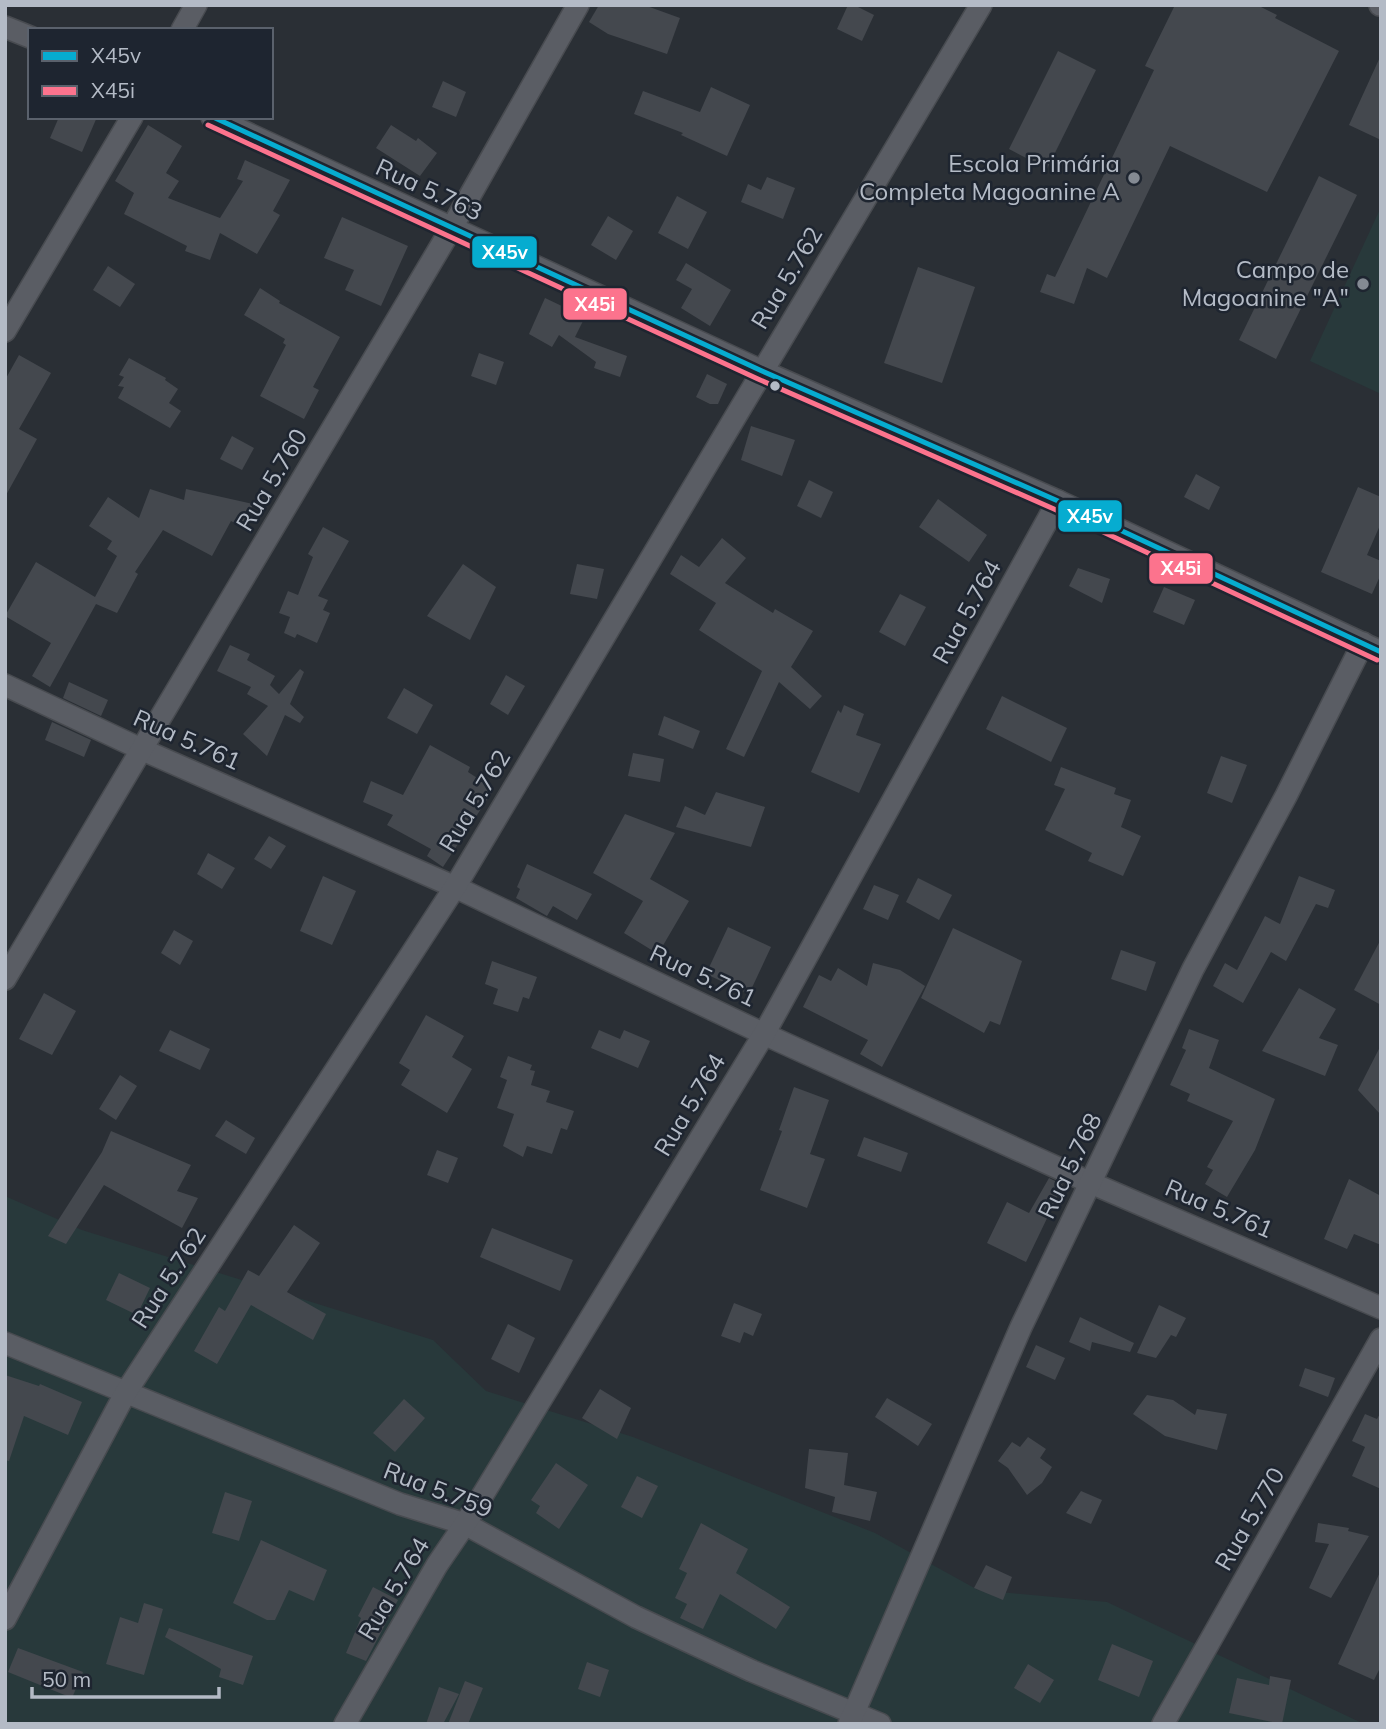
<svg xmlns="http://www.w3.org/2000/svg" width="1386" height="1729" font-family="Mulish,sans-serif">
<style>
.green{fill:#28393b}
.building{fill:#44484e}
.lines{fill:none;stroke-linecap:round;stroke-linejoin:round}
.minor-casing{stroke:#484b50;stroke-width:24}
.minor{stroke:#5a5d64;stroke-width:21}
.bus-1-casing{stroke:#1e2530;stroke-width:10}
.bus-2-casing{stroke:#1e2530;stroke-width:10}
.bus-1{stroke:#06acd0;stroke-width:5}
.bus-2{stroke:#fc738d;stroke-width:5}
.poi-dot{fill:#848a93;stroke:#1e2530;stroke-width:2.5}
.bus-dot{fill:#b4bbc6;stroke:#1e2530;stroke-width:2.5}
.labels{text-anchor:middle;stroke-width:5;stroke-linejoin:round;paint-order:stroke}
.poi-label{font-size:24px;fill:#b4bbc6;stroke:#1e2530;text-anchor:end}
.street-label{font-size:24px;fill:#b4bbc6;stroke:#1e2530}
.line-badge{stroke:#1e2530;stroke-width:2.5}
.badge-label{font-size:19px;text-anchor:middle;font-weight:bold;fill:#fff}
</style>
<rect width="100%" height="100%" fill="#2a2f35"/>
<g class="green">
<path d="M1381,207V394L1310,361Z"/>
<path d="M5,1196L82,1230L433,1340L486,1391L633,1437L875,1533L978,1590L1107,1602L1364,1724H5Z"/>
</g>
<g class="building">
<path d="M599,5H644L680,18L667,54L608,34L589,22Z"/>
<path d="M848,5H854L874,15L862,41L837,29Z"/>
<path d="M1175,5H1257L1277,15L1275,18L1339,51L1267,192L1170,146L1107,278L1087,268L1074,304L1040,292L1047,274L1055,277L1154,70L1145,66Z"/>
<path d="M1058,51L1096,70L1047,169L1009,149Z"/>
<path d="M1381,55V140L1349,125Z"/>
<path d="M443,81L466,92L456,117L432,107Z"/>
<path d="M711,87L750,105L727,156L681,135L683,133L634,114L643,91L700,112Z"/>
<path d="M59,117H97L82,152L50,138Z"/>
<path d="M148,125L182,146L166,173L179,181L168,198L220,218L243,181L237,179L245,160L290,180L273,211L280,215L257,254L220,233L210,260L185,251L187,246L124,214L134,193L115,181Z"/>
<path d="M391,125L416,141L418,138L437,153L420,176L376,148Z"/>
<path d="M1319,176L1357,195L1276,359L1239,340Z"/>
<path d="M767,177L795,188L783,219L741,202L748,184L761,190Z"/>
<path d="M677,196L707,212L688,249L658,233Z"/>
<path d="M608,216L633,231L616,260L591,245Z"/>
<path d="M342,217L408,246L381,306L345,290L354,270L324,258Z"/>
<path d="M686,263L731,290L710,326L681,308L692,289L676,280Z"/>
<path d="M108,266L135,284L120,307L93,290Z"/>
<path d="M918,267L975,287L942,383L884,363Z"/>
<path d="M260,288L280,301L279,303L340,337L313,387L319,390L304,419L260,396L286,345L283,343L285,339L244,315Z"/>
<path d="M545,298L585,317L575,337L627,356L620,377L594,368L596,362L559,335L552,347L529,334Z"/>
<path d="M479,353L504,362L496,385L471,376Z"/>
<path d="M19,355L51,373L19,429L37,439L5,497V380Z"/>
<path d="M129,358L166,378L165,380L178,389L169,403L181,411L170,428L118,398L124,387L118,386L124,377L119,375Z"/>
<path d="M707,374L727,384L718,404H710L696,397Z"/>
<path d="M751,426L795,440L782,476L741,460Z"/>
<path d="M232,436L254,448L242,470L220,459Z"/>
<path d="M1196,474L1220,487L1209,510L1184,497Z"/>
<path d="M809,480L833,492L821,518L797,506Z"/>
<path d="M1358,487L1381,497V523L1367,555L1381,561V574L1372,594L1321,572Z"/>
<path d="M150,489L184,500L186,489L253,504L243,527L231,521L212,556L163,530L135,572L138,574L117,613L96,604L50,687L32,676L51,643L5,616L36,562L95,597L117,556L107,549L112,541L89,526L108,497L139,518Z"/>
<path d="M938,499L987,535L969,562L919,527Z"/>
<path d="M323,527L349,541L318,596L328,600L323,610L330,613L317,643L297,634L295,638L284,633L290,617L279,613L288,591L298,595L313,557L308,554Z"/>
<path d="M722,538L746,558L725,583L773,613L775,609L813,631L791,667L822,696L810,709L779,682L744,757L726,749L762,671L699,630L716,603L670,574L681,555L699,567Z"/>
<path d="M463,564L496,587L470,640L427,616Z"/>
<path d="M577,564L604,569L597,599L570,594Z"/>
<path d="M1078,568L1110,579L1102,603L1069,586Z"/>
<path d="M1164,587L1195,600L1184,625L1153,612Z"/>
<path d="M900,594L926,607L905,646L879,632Z"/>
<path d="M230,645L250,654L247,660L275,676L270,685L279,694L300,669L304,672L290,704L304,717L300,723L285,715L267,756L243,734L268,706L247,694L251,687L217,671Z"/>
<path d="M506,675L525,686L508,715L490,704Z"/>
<path d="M69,682L108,700L101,716L63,698Z"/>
<path d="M404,688L433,705L417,734L387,718Z"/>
<path d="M1002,696L1067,728L1051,762L986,729Z"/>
<path d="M844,705L864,714L856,735L881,744L859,793L811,772L838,710L841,713Z"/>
<path d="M664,716L700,731L693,749L658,735Z"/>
<path d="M52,722L91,740L84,757L45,740Z"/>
<path d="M430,745L470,767L468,772L494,789L443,867L427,856L431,849L387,825L393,815L363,802L371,781L403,795Z"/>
<path d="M633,753L664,759L660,782L628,776Z"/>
<path d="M1221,756L1247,765L1232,803L1207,793Z"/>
<path d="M1061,767L1116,788L1114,794L1131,800L1121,827L1141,836L1123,876L1088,861L1092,853L1045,830L1065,789L1054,785Z"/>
<path d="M716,792L765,807L751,847L676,827L685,806L705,815Z"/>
<path d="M625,814L675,833L650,879L689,901L658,954L624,933L643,901L593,873Z"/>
<path d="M269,836L286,846L271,869L254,859Z"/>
<path d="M208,853L235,868L222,889L197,874Z"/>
<path d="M527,864L592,894L577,920L553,906L547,916L516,898L520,889L517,887Z"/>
<path d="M323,876L356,891L332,945L300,931Z"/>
<path d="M1299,876L1335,890L1328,908L1316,904L1286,961L1271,952L1243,1003L1213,986L1225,963L1237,970L1265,916L1280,924Z"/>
<path d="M918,878L952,895L939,920L906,902Z"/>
<path d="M874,885L899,895L888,920L863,909Z"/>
<path d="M728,927L771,947L749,994L706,974Z"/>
<path d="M953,928L1022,961L1000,1025L990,1021L984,1033L921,998Z"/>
<path d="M174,930L193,941L180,965L161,953Z"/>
<path d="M1381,939V1005L1354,990Z"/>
<path d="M1121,950L1156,962L1146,991L1111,979Z"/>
<path d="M492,961L537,977L529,999L523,997L518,1012L493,1004L498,989L485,984Z"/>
<path d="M873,963L900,970L925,986L882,1067L860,1054L868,1040L803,1007L819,975L831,981L838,968L867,986Z"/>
<path d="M1299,988L1336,1009L1319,1038L1338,1045L1325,1076L1262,1051Z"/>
<path d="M44,993L76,1011L52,1055L19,1039Z"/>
<path d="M426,1015L464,1036L452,1057L472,1069L447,1113L401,1085L410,1070L399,1063Z"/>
<path d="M1189,1029L1219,1040L1209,1068L1275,1099L1255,1150L1227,1197L1205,1184L1213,1170L1207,1167L1233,1121L1187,1101L1190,1094L1170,1085L1186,1050L1182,1048Z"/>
<path d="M170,1030L210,1049L200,1070L159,1051Z"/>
<path d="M599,1030L620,1039L624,1030L650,1041L638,1068L591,1048Z"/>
<path d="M1381,1045V1115L1358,1090Z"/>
<path d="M508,1056L532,1065L530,1070L535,1071L531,1085L550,1091L546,1102L574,1111L567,1130L561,1128L552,1154L527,1146L523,1157L503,1146L514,1114L497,1108L507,1080L500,1077Z"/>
<path d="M120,1075L137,1086L116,1120L99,1109Z"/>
<path d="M794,1087L829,1100L810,1154L825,1159L807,1208L760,1190L782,1131L779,1130Z"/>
<path d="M226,1120L255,1138L246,1154L215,1136Z"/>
<path d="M111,1131L191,1165L177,1191L198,1198L182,1228L104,1185L66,1244L48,1236L102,1152Z"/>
<path d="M864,1137L908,1153L901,1172L857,1156Z"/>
<path d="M437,1150L458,1158L448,1183L427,1175Z"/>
<path d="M1049,1178L1063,1185L1026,1262L987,1243L1007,1202L1029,1213Z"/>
<path d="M1349,1179L1381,1196V1245L1354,1234L1347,1249L1324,1239Z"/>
<path d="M294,1225L320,1243L287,1292L326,1314L313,1340L251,1305L217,1364L194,1351L219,1307L225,1311L248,1270L259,1276Z"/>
<path d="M492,1228L573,1260L560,1291L480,1257Z"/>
<path d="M119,1273L150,1288L137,1315L106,1300Z"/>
<path d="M734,1303L762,1314L753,1336L744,1332L740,1343L721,1336Z"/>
<path d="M1159,1305L1186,1318L1176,1337L1171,1335L1156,1358L1137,1353Z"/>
<path d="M1080,1317L1134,1343L1130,1352L1092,1342L1090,1351L1069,1342Z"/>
<path d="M508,1324L535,1338L519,1373L491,1359Z"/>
<path d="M1036,1345L1065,1358L1055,1380L1026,1367Z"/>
<path d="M1305,1368L1335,1378L1328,1397L1299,1386Z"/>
<path d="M5,1375L39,1386L40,1384L82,1402L68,1435L24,1416L9,1461L5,1460Z"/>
<path d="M600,1389L631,1408L617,1439L582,1418Z"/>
<path d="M1147,1395L1173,1400L1195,1415L1197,1409L1227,1414L1217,1450L1165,1436L1133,1414Z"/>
<path d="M887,1398L932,1424L918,1446L875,1417Z"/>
<path d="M404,1399L425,1418L395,1452L373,1433Z"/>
<path d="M1381,1412V1489L1352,1476L1365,1447L1352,1441L1365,1414L1377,1419Z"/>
<path d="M1028,1437L1046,1449L1040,1458L1052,1467L1042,1483L1027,1495L1008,1468L998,1461L1012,1442L1020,1447Z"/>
<path d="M809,1449L848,1453L844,1485L877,1492L870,1521L832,1512L835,1497L805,1488Z"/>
<path d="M556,1463L588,1485L559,1529L536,1513L540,1506L531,1500Z"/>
<path d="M637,1476L658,1486L642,1518L621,1507Z"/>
<path d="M1081,1491L1102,1500L1091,1524L1066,1513Z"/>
<path d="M225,1492L252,1501L239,1541L212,1533Z"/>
<path d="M701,1523L748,1549L736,1573L790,1607L776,1629L720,1594L703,1629L680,1618L687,1604L675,1598L687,1573L679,1569Z"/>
<path d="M1318,1523L1349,1528L1348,1531L1369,1536L1331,1598L1309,1588L1329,1544L1315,1542Z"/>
<path d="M261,1540L327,1570L314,1601L289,1590L275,1620H267L233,1603Z"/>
<path d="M986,1565L1012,1577L1003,1600L974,1588Z"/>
<path d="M1381,1570V1666L1374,1680L1338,1664Z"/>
<path d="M373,1587L398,1600L366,1661L346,1653L361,1618L358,1616Z"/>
<path d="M144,1603L163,1609L144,1675L106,1664L120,1617L138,1623Z"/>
<path d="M169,1628L253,1656L243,1685L219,1677L221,1669L165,1637Z"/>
<path d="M1112,1644L1153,1661L1139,1697L1098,1680Z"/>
<path d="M18,1648L83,1672L72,1698L8,1672Z"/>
<path d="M587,1662L609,1670L600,1697L578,1689Z"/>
<path d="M1028,1664L1054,1680L1040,1703L1014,1688Z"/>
<path d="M1270,1676L1291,1680L1282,1724L1229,1713L1237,1678L1269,1685Z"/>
<path d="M465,1681L483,1688L468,1724H448Z"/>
<path d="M439,1687L459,1694L443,1724H426Z"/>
</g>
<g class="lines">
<g class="minor-casing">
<g id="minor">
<path d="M1380,5H1381"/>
<path d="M5,27L30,37"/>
<path d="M182,30L196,5"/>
<path d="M212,117L762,371L1058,501L1381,652"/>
<path d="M5,331L132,117"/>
<path d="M5,685L143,750L455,887L764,1034L1091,1183L1381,1308"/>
<path d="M5,979L451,229L578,5"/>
<path d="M5,1343L400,1504L465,1524L636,1617L752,1671L880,1724"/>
<path d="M5,1619L126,1392L455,887L981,5"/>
<path d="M345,1724L437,1565L465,1524L764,1034L1058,501"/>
<path d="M849,1724L1021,1327L1193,969L1286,796L1363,643"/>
<path d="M1163,1724L1381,1339"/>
</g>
</g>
<use href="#minor" class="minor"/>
<g class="bus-1-casing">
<path id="bus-1" d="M213,117L762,371L1058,501L1381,652"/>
</g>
<g class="bus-2-casing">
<path id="bus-2" d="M208,125L758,379L1054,509L1377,660"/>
</g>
<use href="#bus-1" class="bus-1"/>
<use href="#bus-2" class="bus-2"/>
</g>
<g class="poi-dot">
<circle cx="1134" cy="178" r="7"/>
<circle cx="1363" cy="284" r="7"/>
</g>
<circle class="bus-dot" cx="775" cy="386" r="6"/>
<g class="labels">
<g class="poi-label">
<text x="1120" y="172">Escola Primária<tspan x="1120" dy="28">Completa Magoanine A</tspan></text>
<text x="1349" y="278">Campo de<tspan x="1349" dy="28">Magoanine "A"</tspan></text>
</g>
<g class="street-label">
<text transform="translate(429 190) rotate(25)" y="8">Rua 5.763</text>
<text transform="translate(787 278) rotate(-59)" y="8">Rua 5.762</text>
<text transform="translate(272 480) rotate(-59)" y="8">Rua 5.760</text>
<text transform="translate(967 612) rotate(-61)" y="8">Rua 5.764</text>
<text transform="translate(187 740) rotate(24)" y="8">Rua 5.761</text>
<text transform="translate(475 801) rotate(-59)" y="8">Rua 5.762</text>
<text transform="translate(703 976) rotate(25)" y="8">Rua 5.761</text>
<text transform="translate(690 1105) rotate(-59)" y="8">Rua 5.764</text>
<text transform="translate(1070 1166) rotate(-64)" y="8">Rua 5.768</text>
<text transform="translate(1219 1209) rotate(23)" y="8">Rua 5.761</text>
<text transform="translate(169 1278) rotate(-57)" y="8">Rua 5.762</text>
<text transform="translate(438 1490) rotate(21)" y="8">Rua 5.759</text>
<text transform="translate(1250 1519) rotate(-60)" y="8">Rua 5.770</text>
<text transform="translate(394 1589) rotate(-59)" y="8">Rua 5.764</text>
</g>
</g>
<g class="line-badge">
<rect x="471" y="235" width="67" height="34" rx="7" fill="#06acd0"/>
<rect x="562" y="287" width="66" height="34" rx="7" fill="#fc738d"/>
<rect x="1057" y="499" width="66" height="34" rx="7" fill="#06acd0"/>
<rect x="1148" y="552" width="66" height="33" rx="7" fill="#fc738d"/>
</g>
<g class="badge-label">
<text x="505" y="259">X45v</text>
<text x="595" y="311">X45i</text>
<text x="1090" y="523">X45v</text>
<text x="1181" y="575">X45i</text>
</g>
<rect width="1386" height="1729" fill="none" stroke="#b4bbc6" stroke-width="14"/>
<rect x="28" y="28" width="245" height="91" fill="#1e2530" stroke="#5a616c" stroke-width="2"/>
<rect x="42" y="51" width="35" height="10" fill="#06acd0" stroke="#5a616c" stroke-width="2"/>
<text x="91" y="63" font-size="21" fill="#b4bbc6">X45v</text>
<rect x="42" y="86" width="35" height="10" fill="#fc738d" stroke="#5a616c" stroke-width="2"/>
<text x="91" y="98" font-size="21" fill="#b4bbc6">X45i</text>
<path d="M32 1687v10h187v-10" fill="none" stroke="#b4bbc6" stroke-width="3.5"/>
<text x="42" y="1687" font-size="21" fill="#b4bbc6" stroke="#1e2530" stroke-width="5" paint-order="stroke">50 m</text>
</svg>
